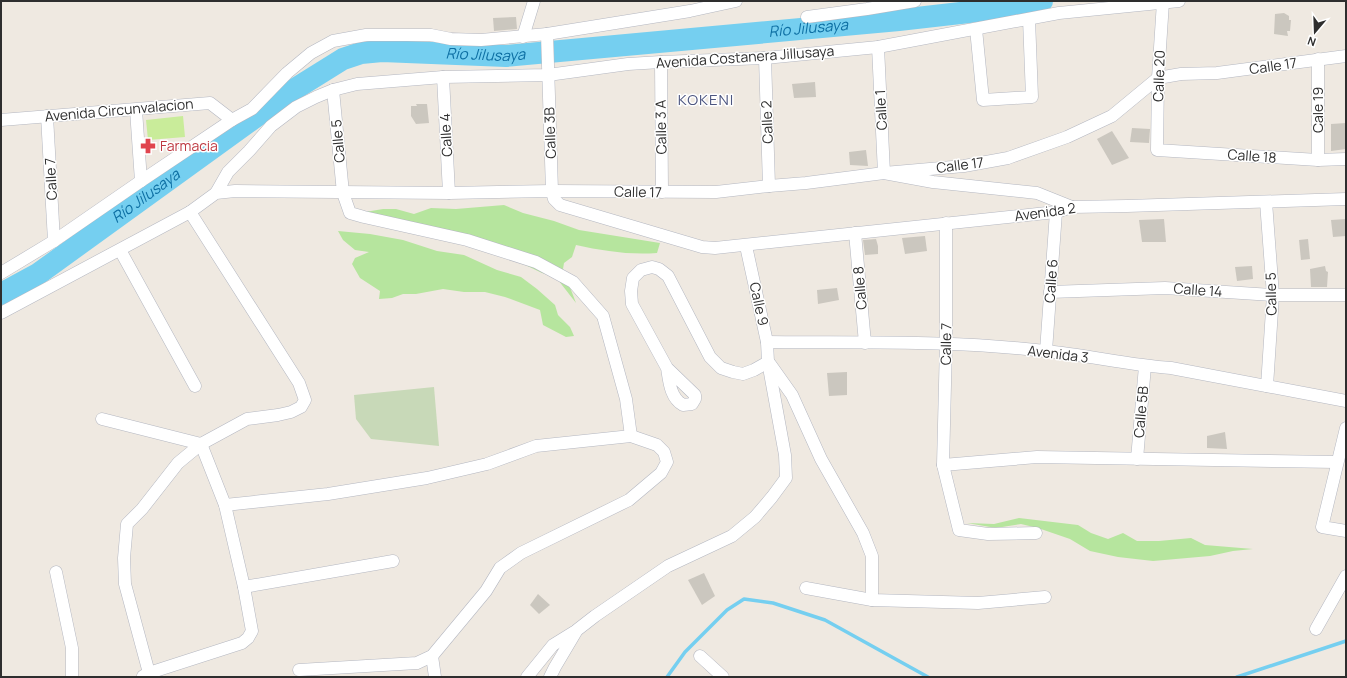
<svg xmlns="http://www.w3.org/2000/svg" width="1347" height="678" font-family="Manrope,sans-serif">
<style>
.green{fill:#b6e59e}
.cemetery{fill:#c8d9b8}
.pitch{fill:#c9ec9a}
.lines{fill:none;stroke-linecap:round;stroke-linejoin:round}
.stream{stroke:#75cff0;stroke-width:3.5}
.river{stroke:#75cff0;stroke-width:22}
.building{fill:#cbc7bf}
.minor-casing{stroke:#b4b7c1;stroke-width:13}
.minor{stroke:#fff;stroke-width:12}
.labels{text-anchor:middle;stroke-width:3;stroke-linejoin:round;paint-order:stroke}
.street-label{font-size:14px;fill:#2e2e2e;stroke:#fff}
.health-label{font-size:14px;fill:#be3a42;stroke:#fff;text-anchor:start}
.water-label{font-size:15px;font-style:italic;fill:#0d6fa3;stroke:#fff}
.neighbourhood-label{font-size:15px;letter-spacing:1px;fill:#4d5680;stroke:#fff}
</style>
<rect width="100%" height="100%" fill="#efe9e1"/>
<g class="green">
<path d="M504,205L523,213L554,221L579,230L660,243L657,253C629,255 603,251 576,245L572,257L564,263L563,269L576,303L555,276L542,273L494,250L359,213L383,209H396L414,214L431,208L456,209Z"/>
<path d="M338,231L370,234L403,240L437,251L464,255L497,270L521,277L537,289L555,305L558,315L570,327L574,336L566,337L543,325L540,310L505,297L485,292H464L443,289L416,294H403L392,298L379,299L380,291L360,278L352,264L355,258L369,252L355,250L343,240Z"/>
<path d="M1019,518L1078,525L1091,533L1108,539L1123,533L1137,541H1159L1191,538L1205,545L1253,549L1233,551L1210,556L1153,561L1118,557L1090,551L1070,539L1038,528L1021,524L996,528L967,523L994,524Z"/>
</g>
<path class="cemetery" d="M434,387L439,446L371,439L356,419L354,395Z"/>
<path class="pitch" d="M183,116L185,137L148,140L146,120Z"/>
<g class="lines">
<g class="stream">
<path d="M667,677L685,652L727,610L744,599L773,603L825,620L928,677"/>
<path d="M1237,677L1346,641"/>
</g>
<path class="river" id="s1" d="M1,294L38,274L290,92L343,59L361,53L382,51L506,56L899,20L978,11L1042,1"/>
</g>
<g class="building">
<path d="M1284,13L1289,16V20H1291L1290,31H1287L1288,36L1274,34L1275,14Z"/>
<path d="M516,17L517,29L494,31L493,18Z"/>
<path d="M815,82L816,97L794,98L792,84Z"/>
<path d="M416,104H427L429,123L416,124L411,116V106H417Z"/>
<path d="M1346,123V149L1331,151V124Z"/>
<path d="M1132,128L1150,129L1149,143L1130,142Z"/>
<path d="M1112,131L1129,158L1112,165L1097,139Z"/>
<path d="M866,150L868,166L850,165L849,152Z"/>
<path d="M1164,219L1166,242H1142L1139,220Z"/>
<path d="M1346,219V236L1333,237L1331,220Z"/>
<path d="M925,236L927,251L905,254L902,238Z"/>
<path d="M876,239L878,246V254L865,255L863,240Z"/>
<path d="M1308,239L1310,259L1301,260L1299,240Z"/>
<path d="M1252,266L1253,279L1237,281L1235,267Z"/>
<path d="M1325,266L1326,271L1328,272L1327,287H1311L1310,269Z"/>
<path d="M837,288L839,300L818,304L817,290Z"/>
<path d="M847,372V395L829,396L827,373Z"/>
<path d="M1225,432L1227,449L1207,448V436Z"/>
<path d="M704,573L715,596L702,605L688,580Z"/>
<path d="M538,594L550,605L539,614L530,605Z"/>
</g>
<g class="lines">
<g class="minor-casing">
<g id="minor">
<path d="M736,1L690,11L547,34L552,191L554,199L560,205L702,247L715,248L1056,212L1072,207L1127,206L1346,199"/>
<path d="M1163,2L1158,78L1157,150L1318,160L1346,159"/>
<path d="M807,17L867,9L915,1"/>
<path d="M976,29L983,100L1032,97L1029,19"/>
<path d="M523,37L534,1"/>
<path d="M878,47L884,173L933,182L1037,193L1072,207"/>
<path d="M765,58L769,186"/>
<path d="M1318,59V160"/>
<path d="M661,62L662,192"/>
<path d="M443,77L449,193"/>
<path d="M333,90L343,193L350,213L364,217L467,240L536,262L573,282L603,316L626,399L631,436"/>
<path d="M136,110L141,181"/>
<path d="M47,116L54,241"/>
<path d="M1,120L210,103L232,120"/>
<path d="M216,193L228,172L249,151L271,126L296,107L316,97L333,90L357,84L443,77L548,75L628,64L661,62L765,58L878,47L1059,13L1179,1"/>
<path d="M1266,202L1273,295L1267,386"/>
<path d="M946,223V344L943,465L959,530L988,534L1036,533"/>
<path d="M855,233L865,343"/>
<path d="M120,250L195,386"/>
<path d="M1,273L54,241L141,181L232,120L252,109L287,73L311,53L333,41L366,35H431L451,39L481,40L547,34"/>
<path d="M1050,292L1165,288L1273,295H1346"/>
<path d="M1,313L190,212L216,193L235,191L449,193L552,191L716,192L769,186L806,183L884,173L964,166L1008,158L1067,137L1112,116L1158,78L1181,74L1217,73L1346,56"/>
<path d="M767,342C860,343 953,340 1045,351C1087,355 1129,365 1171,368L1346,401"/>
<path d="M1046,351L1056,212"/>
<path d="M770,364L792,395L821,459L863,533L872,556V600"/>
<path d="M667,368C669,380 670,398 683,405L692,404L695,399V395L667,368L632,304L631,291L633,278L641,270L652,267L659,269L668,276L710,357L721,368L733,372L743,374L754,370L768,362"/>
<path d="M102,419L201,444L225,505L244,587L252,631L248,638L242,643L149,673L143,676"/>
<path d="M1346,428L1322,527L1346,531"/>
<path d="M1137,459L1145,366"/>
<path d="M943,465L1037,457L1337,462"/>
<path d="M225,505L328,494L427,478L487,464L536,446L631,436L657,445L664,452L667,462L661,473L629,500L521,553L500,568L486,591L432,656L417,663L299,670"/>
<path d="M56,572L72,648V677"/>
<path d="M244,587L393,561"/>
<path d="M806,588L872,600L978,603L1045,597"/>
<path d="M1316,629L1346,576"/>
<path d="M432,656L435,677"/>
<path d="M700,656L723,677"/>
<path d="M149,673L125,584L124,558L127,524L142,509L178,463L201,444L247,419L278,415L291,412L301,407L305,400L299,383L190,212"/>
<path d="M527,677L553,645L574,632"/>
<path d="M550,677L555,667L577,630L595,616L668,566L732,536L755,517L772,497L786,478L785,455L768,362L767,342L746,246"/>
</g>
</g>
<use href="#minor" class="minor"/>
</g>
<defs>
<g id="pharmacy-bare" transform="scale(1.2)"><path d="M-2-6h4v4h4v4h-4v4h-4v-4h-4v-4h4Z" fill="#e0444e" stroke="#fff" stroke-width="2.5" paint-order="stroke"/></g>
</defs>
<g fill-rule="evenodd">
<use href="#pharmacy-bare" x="148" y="146"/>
</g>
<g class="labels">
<g class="street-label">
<text transform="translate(745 57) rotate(-4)" y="5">Avenida Costanera Jillusaya</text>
<text transform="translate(1273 66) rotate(-8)" y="5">Calle 17</text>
<text transform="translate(1159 76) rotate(-88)" y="5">Calle 20</text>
<text transform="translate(119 110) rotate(-5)" y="5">Avenida Circunvalacion</text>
<text transform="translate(881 110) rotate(-93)" y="5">Calle 1</text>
<text transform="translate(1318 110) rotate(-90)" y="5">Cale 19</text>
<text transform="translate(767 122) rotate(-92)" y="5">Calle 2</text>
<text transform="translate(661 127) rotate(-91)" y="5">Calle 3 A</text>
<text transform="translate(550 133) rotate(-92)" y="5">Calle 3B</text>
<text transform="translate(446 135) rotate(-93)" y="5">Calle 4</text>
<text transform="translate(338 141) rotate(-95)" y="5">Calle 5</text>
<text transform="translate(1252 156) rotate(4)" y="5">Calle 18</text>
<text transform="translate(960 165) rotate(-7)" y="5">Calle 17</text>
<text transform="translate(51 179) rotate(-93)" y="5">Calle 7</text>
<text transform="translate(638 192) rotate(1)" y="5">Calle 17</text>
<text transform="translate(1045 212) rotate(-8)" y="5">Avenida 2</text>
<text transform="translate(1051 281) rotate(-86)" y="5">Calle 6</text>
<text transform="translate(860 288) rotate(-95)" y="5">Calle 8</text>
<text transform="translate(1198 290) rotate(4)" y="5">Calle 14</text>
<text transform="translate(1271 294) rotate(-91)" y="5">Calle 5</text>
<text transform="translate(759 304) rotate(78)" y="5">Calle 9</text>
<text transform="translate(946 344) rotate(-89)" y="5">Calle 7</text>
<text transform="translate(1058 354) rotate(7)" y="5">Avenida 3</text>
<text transform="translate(1141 412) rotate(-85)" y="5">Calle 5B</text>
</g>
<g class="health-label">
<text x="160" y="151">Farmacia</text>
</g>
<g class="water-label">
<text dy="5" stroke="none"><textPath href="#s1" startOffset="883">Río Jilusaya</textPath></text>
<text dy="5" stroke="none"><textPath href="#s1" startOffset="559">Río Jilusaya</textPath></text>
<text dy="5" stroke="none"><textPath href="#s1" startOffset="175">Río Jilusaya</textPath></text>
</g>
<g class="neighbourhood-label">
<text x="706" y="105">KOKENI</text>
</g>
</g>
<rect width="1347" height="678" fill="none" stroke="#2e2e2e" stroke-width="4"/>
<g transform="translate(1315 32) rotate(199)" stroke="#ffffff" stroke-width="3" paint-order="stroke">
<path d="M0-3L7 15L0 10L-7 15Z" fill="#2e2e2e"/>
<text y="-6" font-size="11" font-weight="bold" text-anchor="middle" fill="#2e2e2e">N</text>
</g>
</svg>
